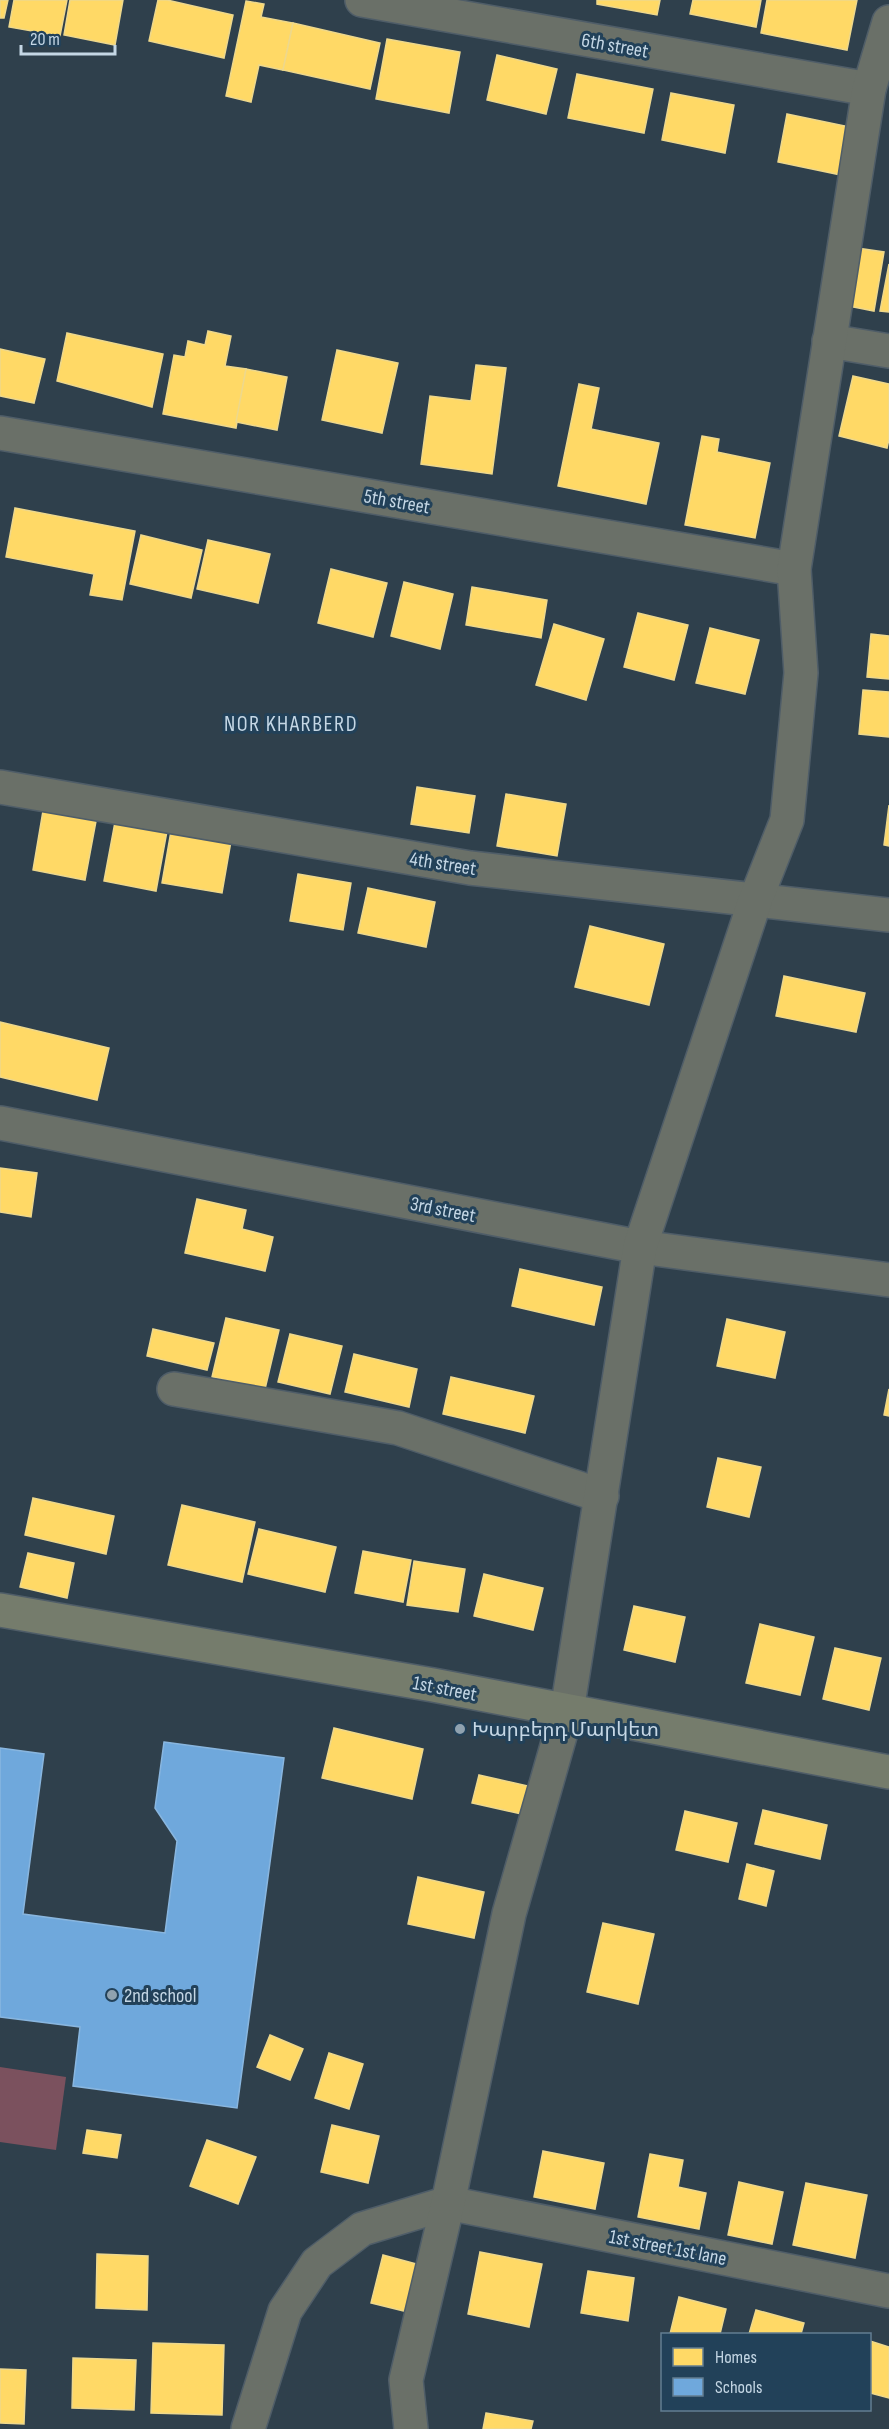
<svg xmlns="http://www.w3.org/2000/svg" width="889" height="2429" font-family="'Sofia Sans Condensed','Noto Sans Armenian',sans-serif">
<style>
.green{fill:#7b515e}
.homes{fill:#ffd966;stroke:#eed88c;stroke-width:1.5}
.schools{fill:#6fa8dc;stroke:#89b6df;stroke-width:1.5}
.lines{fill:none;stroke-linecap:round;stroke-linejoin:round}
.minor-casing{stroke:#4f5d68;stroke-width:36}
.major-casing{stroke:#4f5d68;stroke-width:36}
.minor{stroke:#6a7068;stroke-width:33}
.major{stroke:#757c6c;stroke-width:33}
.poi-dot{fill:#90a2af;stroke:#224159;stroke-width:2}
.labels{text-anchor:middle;stroke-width:6;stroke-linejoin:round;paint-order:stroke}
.street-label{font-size:20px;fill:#c5d7e5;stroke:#224159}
.poi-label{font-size:20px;fill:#c5d7e5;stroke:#224159;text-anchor:start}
.quarter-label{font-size:22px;letter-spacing:1.5px;fill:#c5d7e5;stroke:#224159}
</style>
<rect width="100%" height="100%" fill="#2f404c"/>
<path class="green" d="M0,2067L66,2077L56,2150L0,2142Z"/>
<g class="homes">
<path d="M0,0H8L4,18H0Z"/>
<path d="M14,0H67L60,36L9,27Z"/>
<path d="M70,0H123L115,45L64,35Z"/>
<path d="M158,0H167L233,15L224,58L149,41Z"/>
<path d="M597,0H660L657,15L597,4Z"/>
<path d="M693,0H761L756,27L690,14Z"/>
<path d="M767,0H857L847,50L761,33Z"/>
<path d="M246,1L264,4L261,17L293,23L283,70L259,65L251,102L226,96Z"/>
<path d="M293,23L380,43L370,89L283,70Z"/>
<path d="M387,39L460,52L449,113L376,99Z"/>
<path d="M497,55L557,69L546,114L487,100Z"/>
<path d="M577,74L653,89L644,133L568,118Z"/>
<path d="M671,93L734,105L725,153L662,140Z"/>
<path d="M787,114L850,127L841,175L778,162Z"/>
<path d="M857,248L884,252L874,311L848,306Z"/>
<path d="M889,264V312L880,311Z"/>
<path d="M208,331L231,336L225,366L246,369L236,428L163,414L174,355L185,357L188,341L205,345Z"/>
<path d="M67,333L163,354L152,407L57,381Z"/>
<path d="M0,349L45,359L34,403L0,396Z"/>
<path d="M337,350L398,363L382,433L322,420Z"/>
<path d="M476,365L506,368L492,474L421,464L430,396L471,401Z"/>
<path d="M246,369L287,377L277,430L236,422Z"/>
<path d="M853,376L889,384V439L887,448L839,436Z"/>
<path d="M579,384L599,388L591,429L659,443L646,504L558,486Z"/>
<path d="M702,436L719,439L717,452L770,463L755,538L685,525Z"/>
<path d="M15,508L135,531L122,600L90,595L94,574L6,557Z"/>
<path d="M141,535L202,550L191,598L130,584Z"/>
<path d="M208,540L270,554L258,603L197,589Z"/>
<path d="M331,569L387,583L373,637L318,623Z"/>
<path d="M404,582L453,594L440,649L391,636Z"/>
<path d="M472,587L547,600L541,638L466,625Z"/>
<path d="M638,613L688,625L674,680L624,667Z"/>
<path d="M554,624L604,639L586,700L536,685Z"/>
<path d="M710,628L759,640L745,694L696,683Z"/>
<path d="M871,634L889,636V679L867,677Z"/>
<path d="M863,690L889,692V737L859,734Z"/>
<path d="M417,787L475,796L469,833L411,824Z"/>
<path d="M506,794L566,804L557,856L497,846Z"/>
<path d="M889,805V846L884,845Z"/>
<path d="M43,811L96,821L85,880L33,870Z"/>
<path d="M115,822L167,831L156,891L104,881Z"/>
<path d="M171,831L231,841L222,893L162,883Z"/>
<path d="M298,874L351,883L343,930L290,921Z"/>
<path d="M368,888L435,902L426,947L358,933Z"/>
<path d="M590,926L664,944L649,1005L575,987Z"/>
<path d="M784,976L865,993L856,1032L776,1016Z"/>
<path d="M0,1022L109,1048L97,1100L0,1077Z"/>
<path d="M0,1168L37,1173L31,1217L0,1212Z"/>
<path d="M197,1199L246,1210L242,1229L273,1237L265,1271L185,1253Z"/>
<path d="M520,1269L602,1287L594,1325L512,1306Z"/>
<path d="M226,1318L279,1330L265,1389L212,1377Z"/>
<path d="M727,1319L785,1332L775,1378L717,1366Z"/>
<path d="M153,1329L214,1343L207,1370L147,1356Z"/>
<path d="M290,1334L342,1346L330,1394L278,1382Z"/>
<path d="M354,1354L417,1369L409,1407L345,1392Z"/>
<path d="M451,1377L534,1396L525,1433L443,1414Z"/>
<path d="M889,1389V1416L884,1415Z"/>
<path d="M718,1458L761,1467L749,1517L707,1507Z"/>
<path d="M33,1498L114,1516L106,1554L25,1535Z"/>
<path d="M182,1505L255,1522L242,1582L168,1565Z"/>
<path d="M259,1529L336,1547L325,1592L248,1574Z"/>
<path d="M363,1551L411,1560L403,1602L355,1593Z"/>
<path d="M28,1553L74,1563L67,1598L20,1587Z"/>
<path d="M414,1561L465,1569L458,1612L407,1605Z"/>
<path d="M484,1574L543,1588L533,1630L474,1616Z"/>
<path d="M634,1606L685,1617L675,1662L624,1650Z"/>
<path d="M760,1624L814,1637L800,1695L746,1683Z"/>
<path d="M835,1648L881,1658L869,1710L823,1699Z"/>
<path d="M334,1728L423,1749L412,1799L322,1778Z"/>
<path d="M479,1775L528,1786L522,1814L472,1803Z"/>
<path d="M763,1810L827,1825L820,1859L755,1844Z"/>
<path d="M685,1811L737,1823L728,1862L676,1850Z"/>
<path d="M747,1864L774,1871L766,1906L739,1899Z"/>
<path d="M418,1877L484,1892L474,1938L408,1924Z"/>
<path d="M603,1923L654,1934L638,2004L587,1992Z"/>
<path d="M270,2035L303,2049L290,2080L257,2067Z"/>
<path d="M329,2053L363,2064L349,2109L315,2098Z"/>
<path d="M332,2125L379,2136L368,2183L321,2172Z"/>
<path d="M87,2130L121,2135L117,2158L83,2153Z"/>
<path d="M207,2140L256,2157L238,2204L190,2186Z"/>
<path d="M543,2151L604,2163L595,2209L534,2197Z"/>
<path d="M650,2154L683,2160L678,2187L706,2193L699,2229L638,2217Z"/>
<path d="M739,2182L783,2192L772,2244L728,2235Z"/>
<path d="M806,2183L867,2195L855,2258L793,2245Z"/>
<path d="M480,2252L542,2264L529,2327L468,2314Z"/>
<path d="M97,2254L148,2256L147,2310L96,2308Z"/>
<path d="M383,2255L424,2266L412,2313L371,2303Z"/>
<path d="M588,2271L634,2278L628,2321L581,2313Z"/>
<path d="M679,2297L726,2309L720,2334H670Z"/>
<path d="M756,2310L804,2323L801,2334H749Z"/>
<path d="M870,2341L889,2347V2398L870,2393Z"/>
<path d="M153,2343L224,2345L222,2415L151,2413Z"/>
<path d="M73,2358L136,2360L134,2410L72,2408Z"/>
<path d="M0,2369L26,2370L24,2424L0,2423Z"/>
<path d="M486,2413L533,2421L531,2429H483Z"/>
</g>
<path class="schools" d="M164,1742L284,1758L237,2108L73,2086L80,2027L0,2017V1748L44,1754L23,1914L165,1933L177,1841L155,1808Z"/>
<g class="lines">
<g class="minor-casing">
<g id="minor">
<path d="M362,0L869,89"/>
<path d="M829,341L889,351"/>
<path d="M0,433L794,569"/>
<path d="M0,787L470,868L889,915"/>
<path d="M0,1123L640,1247L889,1280"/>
<path d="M174,1389L398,1428L602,1496"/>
<path d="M248,2429L285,2311L317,2263L362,2229L448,2203L889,2291"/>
<path d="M411,2429L406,2380L448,2203L509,1914L567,1711L640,1247L755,901L787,820L801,673L794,569L869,89L889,22"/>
</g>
</g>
<g class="major-casing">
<path id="major" d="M0,1610L433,1685L889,1772"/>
</g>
<use href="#minor" class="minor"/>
<use href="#major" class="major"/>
</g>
<g class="poi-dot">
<circle cx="460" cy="1729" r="6"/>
<circle cx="112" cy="1995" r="6"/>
</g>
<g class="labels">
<g class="street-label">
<text transform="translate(615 45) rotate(10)" y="7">6th street</text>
<text transform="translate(397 501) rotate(10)" y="7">5th street</text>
<text transform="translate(443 863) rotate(9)" y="7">4th street</text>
<text transform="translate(443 1209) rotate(11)" y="7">3rd street</text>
<text transform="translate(445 1688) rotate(11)" y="7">1st street</text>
<text transform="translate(668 2247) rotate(11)" y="7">1st street 1st lane</text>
</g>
<g class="poi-label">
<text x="472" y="1736">Խարբերդ Մարկետ</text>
<text x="124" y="2002">2nd school</text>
</g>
<g class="quarter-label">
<text x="291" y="731">NOR KHARBERD</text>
</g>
</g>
<rect x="661" y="2333" width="210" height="78" fill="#224159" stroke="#637d91" stroke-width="1.5"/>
<rect x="673" y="2348" width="30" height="18" fill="#ffd966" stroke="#637d91" stroke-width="1.5"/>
<text x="715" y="2363" font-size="18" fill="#c5d7e5">Homes</text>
<rect x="673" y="2378" width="30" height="18" fill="#6fa8dc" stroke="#637d91" stroke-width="1.5"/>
<text x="715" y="2393" font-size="18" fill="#c5d7e5">Schools</text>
<path d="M21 45v9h94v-9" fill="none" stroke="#c5d7e5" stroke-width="3"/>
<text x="30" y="45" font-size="18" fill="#c5d7e5" stroke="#224159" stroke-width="4.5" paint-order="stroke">20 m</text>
</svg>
